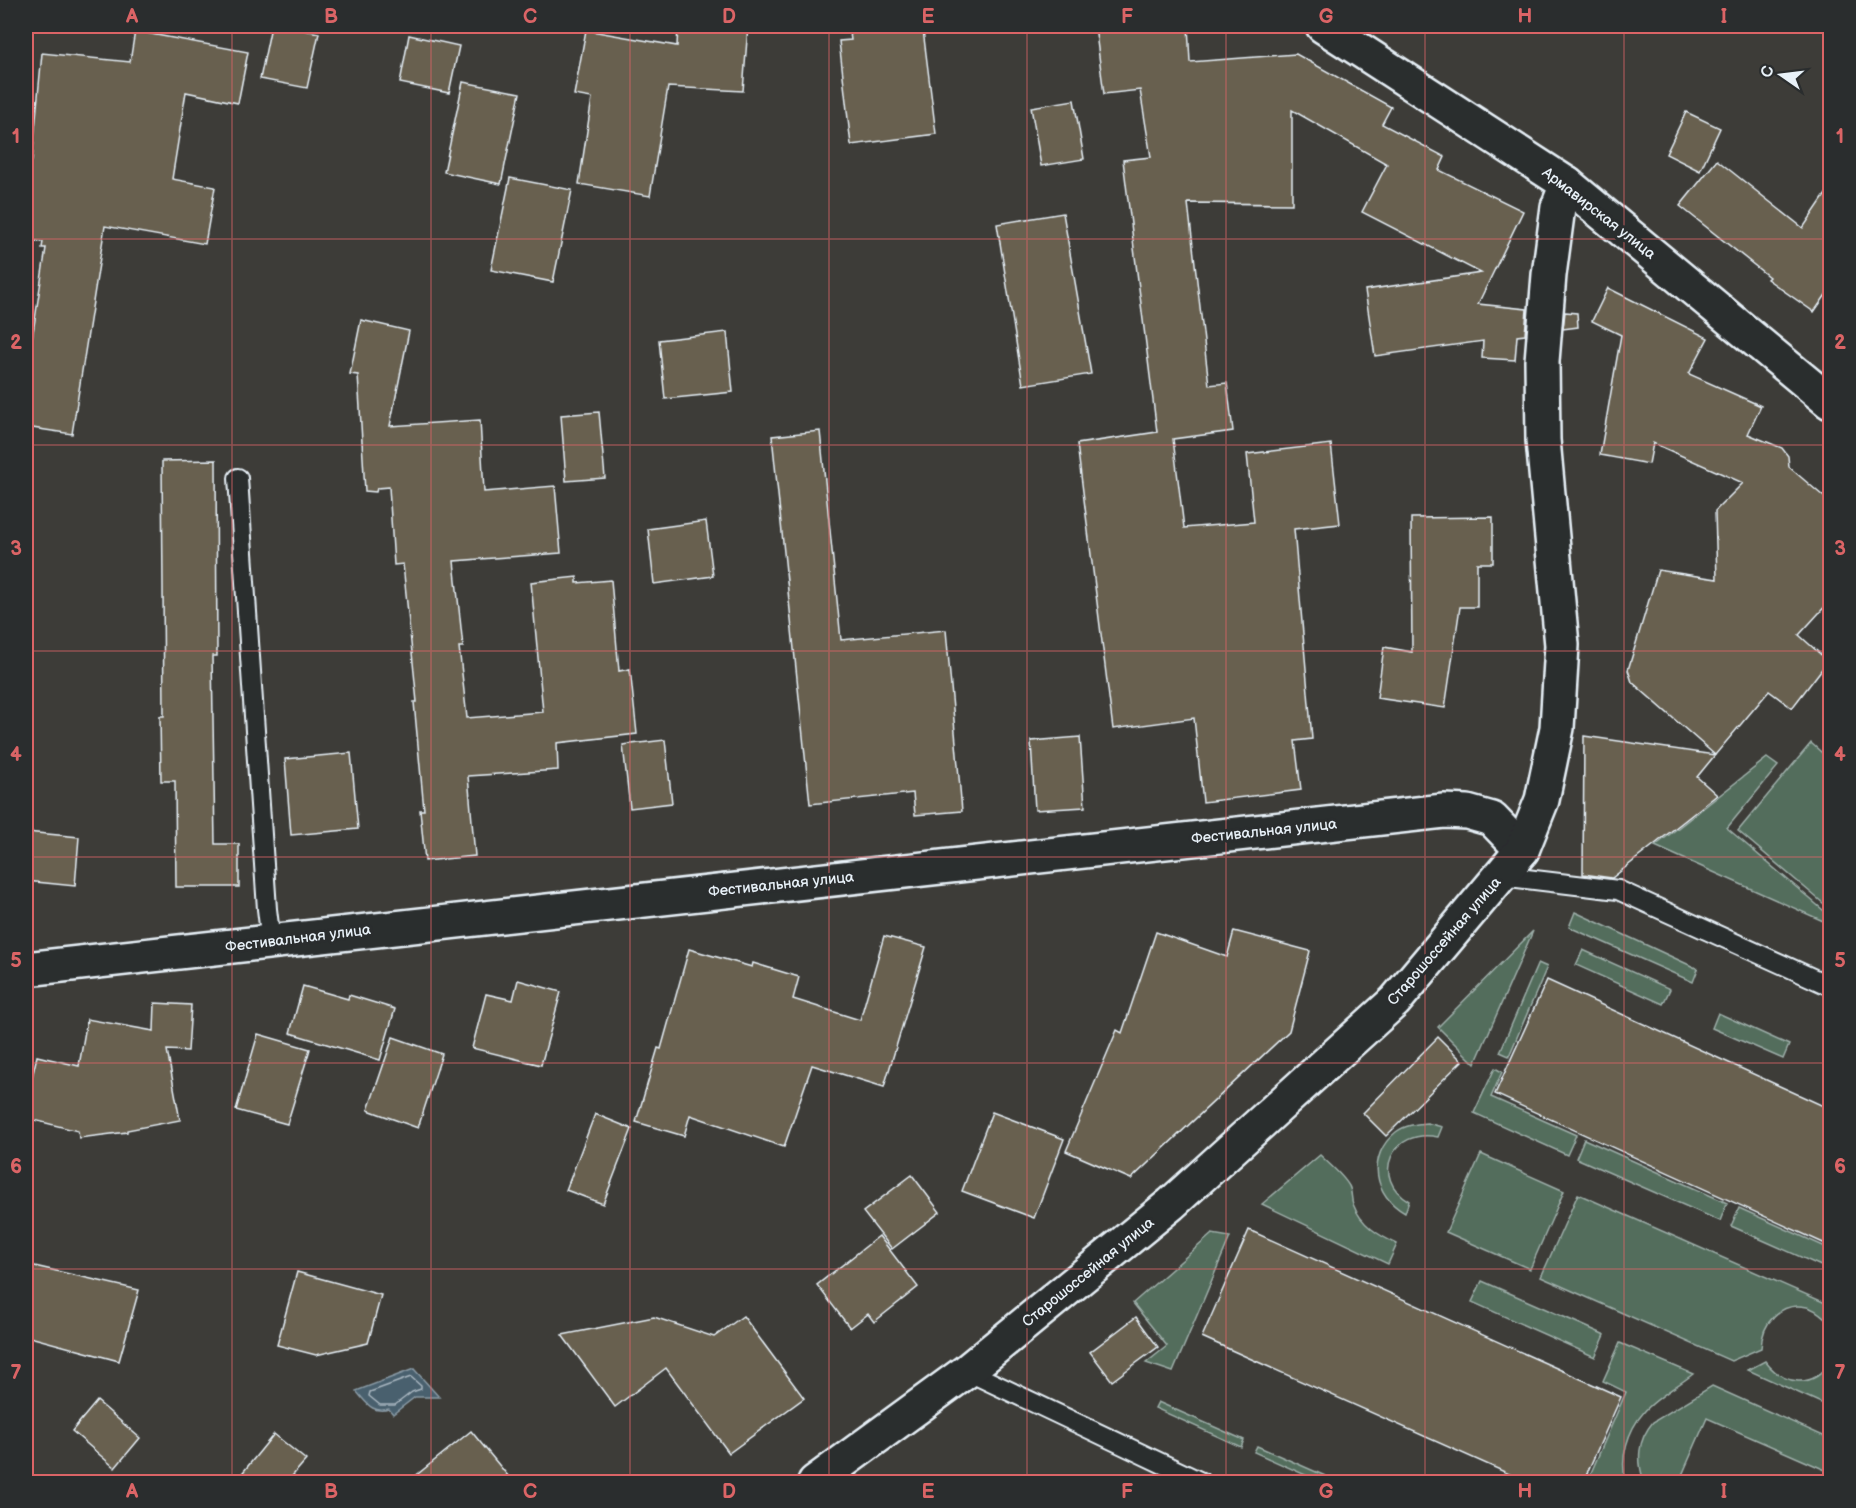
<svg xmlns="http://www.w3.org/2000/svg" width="1856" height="1508" font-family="'Balsamiq Sans',sans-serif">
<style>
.green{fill:#536d5c;stroke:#9eafaa;stroke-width:1.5}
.water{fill:#4a606e;stroke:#899aa5;stroke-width:1.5}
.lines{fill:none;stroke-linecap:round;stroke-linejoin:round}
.shore{stroke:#a9b7c1;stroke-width:1.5}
.building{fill:#686050;stroke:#e8f1f8;stroke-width:1.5}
.lane-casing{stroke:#e8f1f8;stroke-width:22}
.street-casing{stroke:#e8f1f8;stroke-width:38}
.secondary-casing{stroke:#e8f1f8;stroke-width:38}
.lane{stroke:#2a2d2e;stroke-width:18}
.street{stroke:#2a2d2e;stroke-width:33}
.secondary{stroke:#2a2d2e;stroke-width:33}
.grid{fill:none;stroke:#db6466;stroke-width:1.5;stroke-opacity:0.55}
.labels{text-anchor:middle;stroke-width:6;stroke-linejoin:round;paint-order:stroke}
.street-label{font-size:15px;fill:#e8f1f8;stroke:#2a2d2e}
.neatline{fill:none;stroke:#db6466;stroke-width:2}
.grid-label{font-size:20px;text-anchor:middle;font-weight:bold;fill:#db6466}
</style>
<rect width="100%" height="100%" fill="#3d3c38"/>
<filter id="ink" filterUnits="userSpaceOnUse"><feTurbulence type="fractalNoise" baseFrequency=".0167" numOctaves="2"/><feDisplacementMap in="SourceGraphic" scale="12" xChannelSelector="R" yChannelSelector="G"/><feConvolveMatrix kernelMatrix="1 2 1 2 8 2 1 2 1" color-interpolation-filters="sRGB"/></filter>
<g filter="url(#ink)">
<g class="green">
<path d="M1811,743L1830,760V909L1738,831Z"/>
<path d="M1767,758L1778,766L1727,828L1830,916V924L1655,846Z"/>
<path d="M1575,912L1698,969L1693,982L1569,927Z"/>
<path d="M1533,931L1475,1064L1438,1027Z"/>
<path d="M1583,950L1670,989L1663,1004L1576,965Z"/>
<path d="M1538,963L1547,967L1509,1056L1500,1052Z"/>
<path d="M1718,1013L1789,1045L1783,1059L1712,1028Z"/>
<path d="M1495,1068L1502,1072L1491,1097L1576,1135L1567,1155L1474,1113Z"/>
<path d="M1427,1123L1442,1127L1438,1137C1391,1127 1370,1179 1409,1201L1405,1213C1374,1196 1366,1156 1396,1132C1405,1125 1416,1124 1427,1123Z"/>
<path d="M1584,1139L1727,1203L1720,1221L1576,1158Z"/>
<path d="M1481,1154L1564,1191L1530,1269L1446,1232Z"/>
<path d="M1320,1155C1329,1164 1343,1175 1349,1186C1352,1191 1351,1199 1353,1204C1361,1225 1378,1235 1397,1244L1388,1264L1262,1204Z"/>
<path d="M1578,1194L1830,1305V1322C1823,1317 1817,1309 1807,1307C1780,1301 1762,1323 1761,1348L1731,1361L1541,1277Z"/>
<path d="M1739,1208L1830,1249V1270L1731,1226Z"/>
<path d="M1212,1234L1230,1237L1173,1372L1146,1363L1167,1346L1133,1303Z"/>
<path d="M1482,1281L1605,1335L1595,1357L1472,1302Z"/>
<path d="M1620,1343L1693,1374C1678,1386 1657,1397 1644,1412C1628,1430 1619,1459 1626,1482H1587L1626,1392L1603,1381Z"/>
<path d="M1765,1361C1783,1385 1813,1390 1830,1362V1407L1748,1370Z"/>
<path d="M1712,1386L1830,1439V1472L1707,1418L1679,1482H1644C1637,1460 1637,1441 1653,1422Z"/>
<path d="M1158,1402L1244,1440L1241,1447L1155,1408Z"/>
<path d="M1257,1446L1339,1482H1321L1254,1452Z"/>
</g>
<path class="water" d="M414,1369L439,1397H415L393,1414L389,1409C372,1414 367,1403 356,1391Z"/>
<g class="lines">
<path class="shore" d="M411,1377L421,1386V1389L412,1392L395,1405H380L369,1396L370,1392Z"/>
</g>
<g class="building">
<path d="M271,26H281L319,33L307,88L260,79Z"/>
<path d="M678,26H748L743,91L668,87L650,196L579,184L592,98L574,95L586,30L677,46Z"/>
<path d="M849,26H913L914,31L923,30L936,134L851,145L839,41L851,40Z"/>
<path d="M1095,26H1188L1190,62L1296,54L1391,107L1382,124L1445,157L1439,170L1523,211L1478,304L1527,309L1525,335L1517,336L1515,360L1482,358L1483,341L1375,356L1365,290L1481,273L1362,212L1387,164L1292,110V204L1188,203L1209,385L1227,383L1233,431L1173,439L1184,528L1254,522L1247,454L1331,444L1340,524L1294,529L1312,739L1295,741L1301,790L1203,802L1194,718L1113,729L1077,444L1157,432L1123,160L1151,157L1140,90L1104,94Z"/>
<path d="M135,31L248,52L238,103L186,92L172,179L215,187L205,244L105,226L72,434L26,427V378L46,248H42L43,242L26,240V160L32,161L42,53L130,62Z"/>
<path d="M409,35L459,46L449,93L400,83Z"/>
<path d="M463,82L520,93L501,184L444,172Z"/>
<path d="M1074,100L1084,159L1041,166L1031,107Z"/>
<path d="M1686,112L1720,128L1700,171L1666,154Z"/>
<path d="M1717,160L1803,228L1830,188V289L1814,312L1767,279L1769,277L1680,206Z"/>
<path d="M510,178L572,190L553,282L491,270Z"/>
<path d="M1063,213L1091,374L1023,385L997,224Z"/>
<path d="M1608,288L1708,338L1689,374L1761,406L1748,434L1782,448L1788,456L1789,467L1830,502V601L1799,635L1828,661L1792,708L1769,691L1715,755L1632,682L1628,670L1658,570L1717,579L1715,511L1743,483L1653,443L1649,464L1600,455L1621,335L1592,321Z"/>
<path d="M1565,312L1577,313L1578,327L1563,329Z"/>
<path d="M361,320L409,331L390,426L480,420L484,492L555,486L561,553L454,561L463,647H459L467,718L543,712L531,582L577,577V583L611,580L619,671L630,669L637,734L557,743L558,770L468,776L475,856L425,861L420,810H424L414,702H417L403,564L394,565L389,487L377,488L376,492L365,491L358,375L350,374Z"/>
<path d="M727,332L733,392L665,399L659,340Z"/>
<path d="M599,412L605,478L566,481L561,415Z"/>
<path d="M820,431L841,640L946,630L962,811L915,815L913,793L810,804L772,436Z"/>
<path d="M216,460L217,656H212L215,844H239V887H176L175,781H161L160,716H164L162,461Z"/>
<path d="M1493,517V563H1477V607H1460L1445,708L1377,698L1384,647L1412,652L1411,518Z"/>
<path d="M706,521L713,576L654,584L648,529Z"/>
<path d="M1584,736L1715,755L1697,777L1717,795L1612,878L1583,874Z"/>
<path d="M1080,737L1085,807L1035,810L1031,741Z"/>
<path d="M665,740L672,803L630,808L623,745Z"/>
<path d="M351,753L358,829L291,835L285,759Z"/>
<path d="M26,832L79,837L75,886L26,881Z"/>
<path d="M1234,931L1310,951L1289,1031L1131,1179L1066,1151L1117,1030L1122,1033L1156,932L1227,957Z"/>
<path d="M884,936L926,947L884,1087L812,1065L784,1147L690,1115L684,1136L636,1122L658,1048L661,1049L689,949L752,967L753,963L799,977L793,999L860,1020Z"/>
<path d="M518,980L561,992L541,1065L472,1048L486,994L513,1000Z"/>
<path d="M1547,980L1830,1109V1246L1495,1094Z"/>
<path d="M303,986L348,999L349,995L395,1009L380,1060L290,1033Z"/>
<path d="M155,1003L191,1005L188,1051L167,1050L180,1120L127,1130V1132L79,1138L78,1131L26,1118V1103L37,1056L79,1066L87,1019L154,1031Z"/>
<path d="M258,1034L310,1049L287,1124L236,1110Z"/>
<path d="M393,1037L442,1054L418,1128L368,1110Z"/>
<path d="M1438,1037L1462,1061L1386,1136L1363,1113Z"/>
<path d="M992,1112L1064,1139L1034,1218L962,1191Z"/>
<path d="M595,1114L632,1129L603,1204L566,1190Z"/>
<path d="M912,1175L940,1212L892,1249L863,1212Z"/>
<path d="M1249,1230L1621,1397L1583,1482H1527L1202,1337Z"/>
<path d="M879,1236L918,1287L874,1322L868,1314L850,1328L817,1285Z"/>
<path d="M26,1264L139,1290L119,1361L26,1336Z"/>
<path d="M297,1272L381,1295L368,1343L316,1355L277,1345Z"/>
<path d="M743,1316L804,1398L729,1453L666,1368L615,1407L562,1335L654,1317L714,1337Z"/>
<path d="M1136,1317L1158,1347L1112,1381L1090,1352Z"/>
<path d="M97,1401L140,1438L115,1468L72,1431Z"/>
<path d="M471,1431L513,1482H408Z"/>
<path d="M274,1434L306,1460L287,1482H235Z"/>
</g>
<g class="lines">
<g class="lane-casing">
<g id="lane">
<path d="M238,478L267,909L271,942"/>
<path d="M1501,876L1618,890L1830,986"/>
<path d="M967,1371L1201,1482"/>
</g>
</g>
<g class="street-casing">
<g id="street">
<path d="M1567,184L1830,402"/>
<path d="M26,969L1444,811L1467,812L1492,819L1522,850"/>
</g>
</g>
<g class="secondary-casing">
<path id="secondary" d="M815,1482L967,1371L1171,1204L1395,1001L1522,850L1542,800L1557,728L1562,645L1543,440L1542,361L1549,275L1558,207L1567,184L1323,26"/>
</g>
<use href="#lane" class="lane"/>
<use href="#street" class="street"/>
<use href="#secondary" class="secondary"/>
</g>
</g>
<path class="grid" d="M232,26V1482M431,26V1482M630,26V1482M829,26V1482M1027,26V1482M1226,26V1482M1425,26V1482M1624,26V1482M26,239H1830M26,445H1830M26,651H1830M26,857H1830M26,1063H1830M26,1269H1830"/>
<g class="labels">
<g class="street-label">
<text transform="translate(1599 213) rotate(38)" y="5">Армавирская улица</text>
<text transform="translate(1264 831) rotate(-6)" y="5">Фестивальная улица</text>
<text transform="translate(781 884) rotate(-6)" y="5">Фестивальная улица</text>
<text transform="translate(298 938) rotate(-7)" y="5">Фестивальная улица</text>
<text transform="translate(1444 941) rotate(-49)" y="5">Старошоссейная улица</text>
<text transform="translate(1088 1272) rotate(-39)" y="5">Старошоссейная улица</text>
</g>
</g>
<rect width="1856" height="1508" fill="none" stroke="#2a2d2e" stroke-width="66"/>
<g transform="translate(1781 75) rotate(284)" stroke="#2a2d2e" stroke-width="4.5" paint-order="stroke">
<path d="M0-4.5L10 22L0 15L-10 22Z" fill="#e8f1f8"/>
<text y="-9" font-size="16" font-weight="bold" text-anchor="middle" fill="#e8f1f8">С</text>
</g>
<rect x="33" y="33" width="1790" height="1442" class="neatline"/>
<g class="grid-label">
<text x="132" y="23">A</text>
<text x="331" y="23">B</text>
<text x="530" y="23">C</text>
<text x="729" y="23">D</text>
<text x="928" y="23">E</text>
<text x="1127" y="23">F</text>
<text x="1326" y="23">G</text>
<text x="1525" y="23">H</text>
<text x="1724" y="23">I</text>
<text x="16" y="143">1</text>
<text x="1840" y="143">1</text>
<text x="16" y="349">2</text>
<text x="1840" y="349">2</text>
<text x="16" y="555">3</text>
<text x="1840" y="555">3</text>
<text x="16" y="761">4</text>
<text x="1840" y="761">4</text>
<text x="16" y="967">5</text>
<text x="1840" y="967">5</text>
<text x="16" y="1173">6</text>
<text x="1840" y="1173">6</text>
<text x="16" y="1379">7</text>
<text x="1840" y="1379">7</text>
<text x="132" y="1498">A</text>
<text x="331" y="1498">B</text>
<text x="530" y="1498">C</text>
<text x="729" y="1498">D</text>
<text x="928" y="1498">E</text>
<text x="1127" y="1498">F</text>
<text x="1326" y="1498">G</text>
<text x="1525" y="1498">H</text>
<text x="1724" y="1498">I</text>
</g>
</svg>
